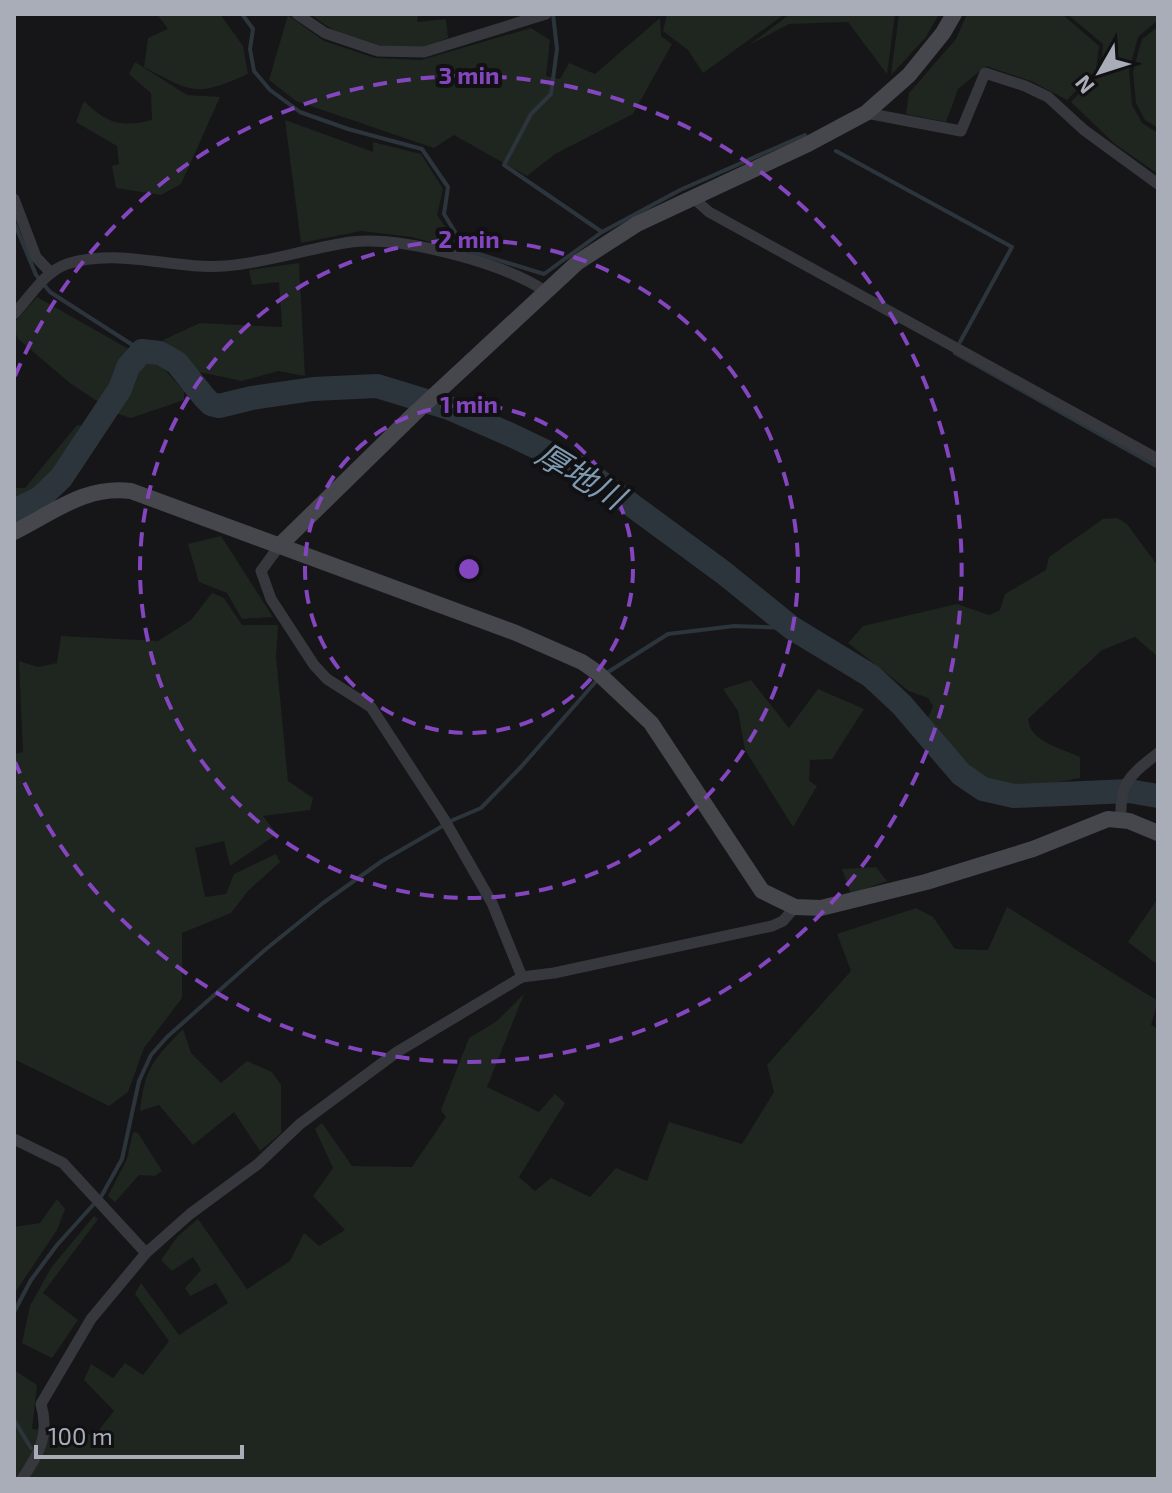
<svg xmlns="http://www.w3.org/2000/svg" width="1172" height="1493" font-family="'Exo 2','Noto Sans JP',sans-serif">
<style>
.green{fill:#1e261f}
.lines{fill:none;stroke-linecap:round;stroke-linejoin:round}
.stream{stroke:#2c353c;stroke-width:4}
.river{stroke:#2c353c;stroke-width:24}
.street{stroke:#37383d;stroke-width:11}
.secondary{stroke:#45474d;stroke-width:16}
.ring{fill:none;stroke:#8446be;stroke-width:4;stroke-dasharray:14 10}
.labels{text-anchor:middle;stroke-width:8;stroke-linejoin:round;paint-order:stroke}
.water-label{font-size:32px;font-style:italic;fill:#7f9bb3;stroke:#111113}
.centre{fill:#8446be;stroke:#111113;stroke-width:4}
.ring-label{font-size:24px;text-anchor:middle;font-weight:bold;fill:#8446be;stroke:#111113;stroke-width:8;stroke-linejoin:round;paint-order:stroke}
</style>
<rect width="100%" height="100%" fill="#161618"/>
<g class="green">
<path d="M157,14H220L243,46L248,74C196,97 193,93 144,67L148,38L168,29Z"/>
<path d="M311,14H418L417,22L446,19L448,38C439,41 428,47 418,48C381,53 338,38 311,14Z"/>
<path d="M667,14H785L703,73L688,50L663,31Z"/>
<path d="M790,14H895L887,74L848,22L789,24L749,45Z"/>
<path d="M899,14H939L926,37L891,75Z"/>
<path d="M967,14H1062L1099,46L1096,70L1067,100L1031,81L986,66L958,89L946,122L906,114L909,93L956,39Z"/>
<path d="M1067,14H1158V20L1138,37L1129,71L1132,105L1142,123L1158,133V174L1115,144L1071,102L1101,71L1103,44Z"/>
<path d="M288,15L324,41L375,58L421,60L531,28L550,40L546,76L560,79L569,63L595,74L660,18L661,36L672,44L633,114L555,154L527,176L454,135L434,148L296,101L269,80Z"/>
<path d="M1158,27V128L1145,120L1136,103L1133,71L1142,39Z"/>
<path d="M135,62L187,95L220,97L181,184L161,195L116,188L112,166L119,164L117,146L76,122L84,101C106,123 121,128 152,120L151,93L129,74Z"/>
<path d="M285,120L373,152V142L421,154L443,189L437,215L462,251L412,237L361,231L301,243Z"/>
<path d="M299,263L305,376L278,371L242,381L199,372L163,340L200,323L282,327L279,282L252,285L249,270Z"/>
<path d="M37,297L164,369L184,391V400L131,418L115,413L70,383L17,338L14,323Z"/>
<path d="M77,425L85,426C77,454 43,499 14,505V488H25Z"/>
<path d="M1117,518L1127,524L1158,566V657L1135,637L1102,650L1028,719C1030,742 1061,748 1080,757V778C1038,785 1002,800 966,770C951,758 939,736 927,720L933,706L928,698L909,691L848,643L863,626L957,604L989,615L1000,610L1005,594L1046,570L1049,557L1103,519Z"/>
<path d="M221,536L273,617L242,619L227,593L199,582L188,544Z"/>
<path d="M212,593L224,598L242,625H278L276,656L288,781L313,798L310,810L263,816L277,834L230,866L224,841L195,848L205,897L226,894L234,874L276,854L280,862L248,891L231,913L182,933V998L144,1048L128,1092L109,1106L14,1059V754L23,752L19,661L38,667L57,663L61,636L158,641L191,620Z"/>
<path d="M751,680L789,728L818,689L864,709L832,759L810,760L809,781L817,786L793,827L745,750L738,711L723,689Z"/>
<path d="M876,867L887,881L851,894L842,869Z"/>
<path d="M1158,898V965L1128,942Z"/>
<path d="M1007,907L1158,1001L1151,1025L1158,1029V1479H14V1370L37,1385L32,1429L95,1435L114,1411L84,1380L91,1364L113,1378L125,1363L143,1375L169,1341L135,1294L141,1283L179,1335L228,1303L216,1283L190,1296L185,1288L201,1270L193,1257L172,1271L161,1260L178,1236L198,1219L247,1289L290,1261L304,1233L319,1246L345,1230L313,1196L333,1168L315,1129L322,1123L352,1166L412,1167L446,1117L441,1110L469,1038L497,1021L524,994L487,1087L539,1112L555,1094L565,1103L519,1177L535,1191L551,1178L590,1197L616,1168L647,1181L669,1122L742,1144L774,1092L767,1065L851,971L837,934L916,908L933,917L955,949L988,950Z"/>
<path d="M183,1029L191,1053L221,1083L247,1061L272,1072L281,1085V1133L260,1151L234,1112L193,1145L159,1105L140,1111C145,1067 153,1060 183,1029Z"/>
<path d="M133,1132L138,1133L162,1171L155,1176L139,1175L115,1202L108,1196L127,1159Z"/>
<path d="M57,1199L65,1209L57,1230L14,1294V1227L40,1223Z"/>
<path d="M94,1216L98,1219L43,1293L78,1320L52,1358L22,1343L30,1306L51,1268Z"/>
</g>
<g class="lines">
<g class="stream">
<path d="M242,14L253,29L250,49L254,71L270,90L300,112L348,129L422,149L448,187L444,214L466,250L544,274L602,232"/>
<path d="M553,14L557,49L551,94L531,114L504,165L602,232L680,190L805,135"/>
<path d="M836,151L1012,247L960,342"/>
<path d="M14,222L36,275L50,292L142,351"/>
<path d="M955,353L1158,467"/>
<path d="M605,674L668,634L734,626L792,628"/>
<path d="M14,1312L31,1280L57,1245L102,1195L122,1159L139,1081L151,1055L167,1037L266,949L323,903L382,861L453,820L481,808L521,767L598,679"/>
<path d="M14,1420L31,1448"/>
</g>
<path class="river" d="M14,511L40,498L61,478L120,389L128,367L142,351L160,353L177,363L204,397L211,404L219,406L252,398L313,389L377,386L449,408L511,435L584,470L724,573L792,628L871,676L902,705L961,774L983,789L1014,796L1129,791L1158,796"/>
<g class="street">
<path d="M297,14L325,33L378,51L424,52L546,14"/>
<path d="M866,113L961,131L985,73L1025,86L1048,97L1084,130L1158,184"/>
<path d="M692,197L709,212L1158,459"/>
<path d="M14,199L36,257L51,273"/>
<path d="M14,314C29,298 45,271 67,264C118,247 173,270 225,266C267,263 309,248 351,242C402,236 503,263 545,291"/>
<path d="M280,545L261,571L271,599L314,665L327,679L371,707L444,819L492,903L522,977"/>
<path d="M1121,820C1119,781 1131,775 1158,753"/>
<path d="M14,1139L63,1163L146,1253"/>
<path d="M22,1479C39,1454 50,1435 41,1404L91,1319L146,1253L190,1214L258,1164L300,1124L397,1052L522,977L554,973L772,926L783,921L795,907"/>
</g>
<g class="secondary">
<path d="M14,532C53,513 85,485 131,491L516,633L582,662L598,673L651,723L762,891L795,907L821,908L926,882L1033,849L1108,819L1129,821L1158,833"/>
<path d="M280,545L414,414L578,262L637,224L808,144L866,113L909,75L943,33L954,14"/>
</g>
</g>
<g class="ring">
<circle cx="469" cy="569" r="164"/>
<circle cx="469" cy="569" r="329"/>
<path d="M15 376A493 493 0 1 1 15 762"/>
</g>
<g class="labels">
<g class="water-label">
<text transform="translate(580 476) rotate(31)" y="11">厚地川</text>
</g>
</g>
<circle cx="469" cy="569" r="12" class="centre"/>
<g class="ring-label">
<text x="469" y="84">3 min</text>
<text x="469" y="248">2 min</text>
<text x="469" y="413">1 min</text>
</g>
<rect width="1172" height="1493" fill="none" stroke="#a8adb8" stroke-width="32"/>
<g transform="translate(1100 72) rotate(231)" stroke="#111113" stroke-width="6" paint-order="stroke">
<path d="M0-6L14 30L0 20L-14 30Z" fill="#a8adb8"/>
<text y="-12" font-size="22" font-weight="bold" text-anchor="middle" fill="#a8adb8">N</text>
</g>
<path d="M36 1445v12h206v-12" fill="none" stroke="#a8adb8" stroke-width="4"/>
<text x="48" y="1445" font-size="24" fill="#a8adb8" stroke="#111113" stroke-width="6" paint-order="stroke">100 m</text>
</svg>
